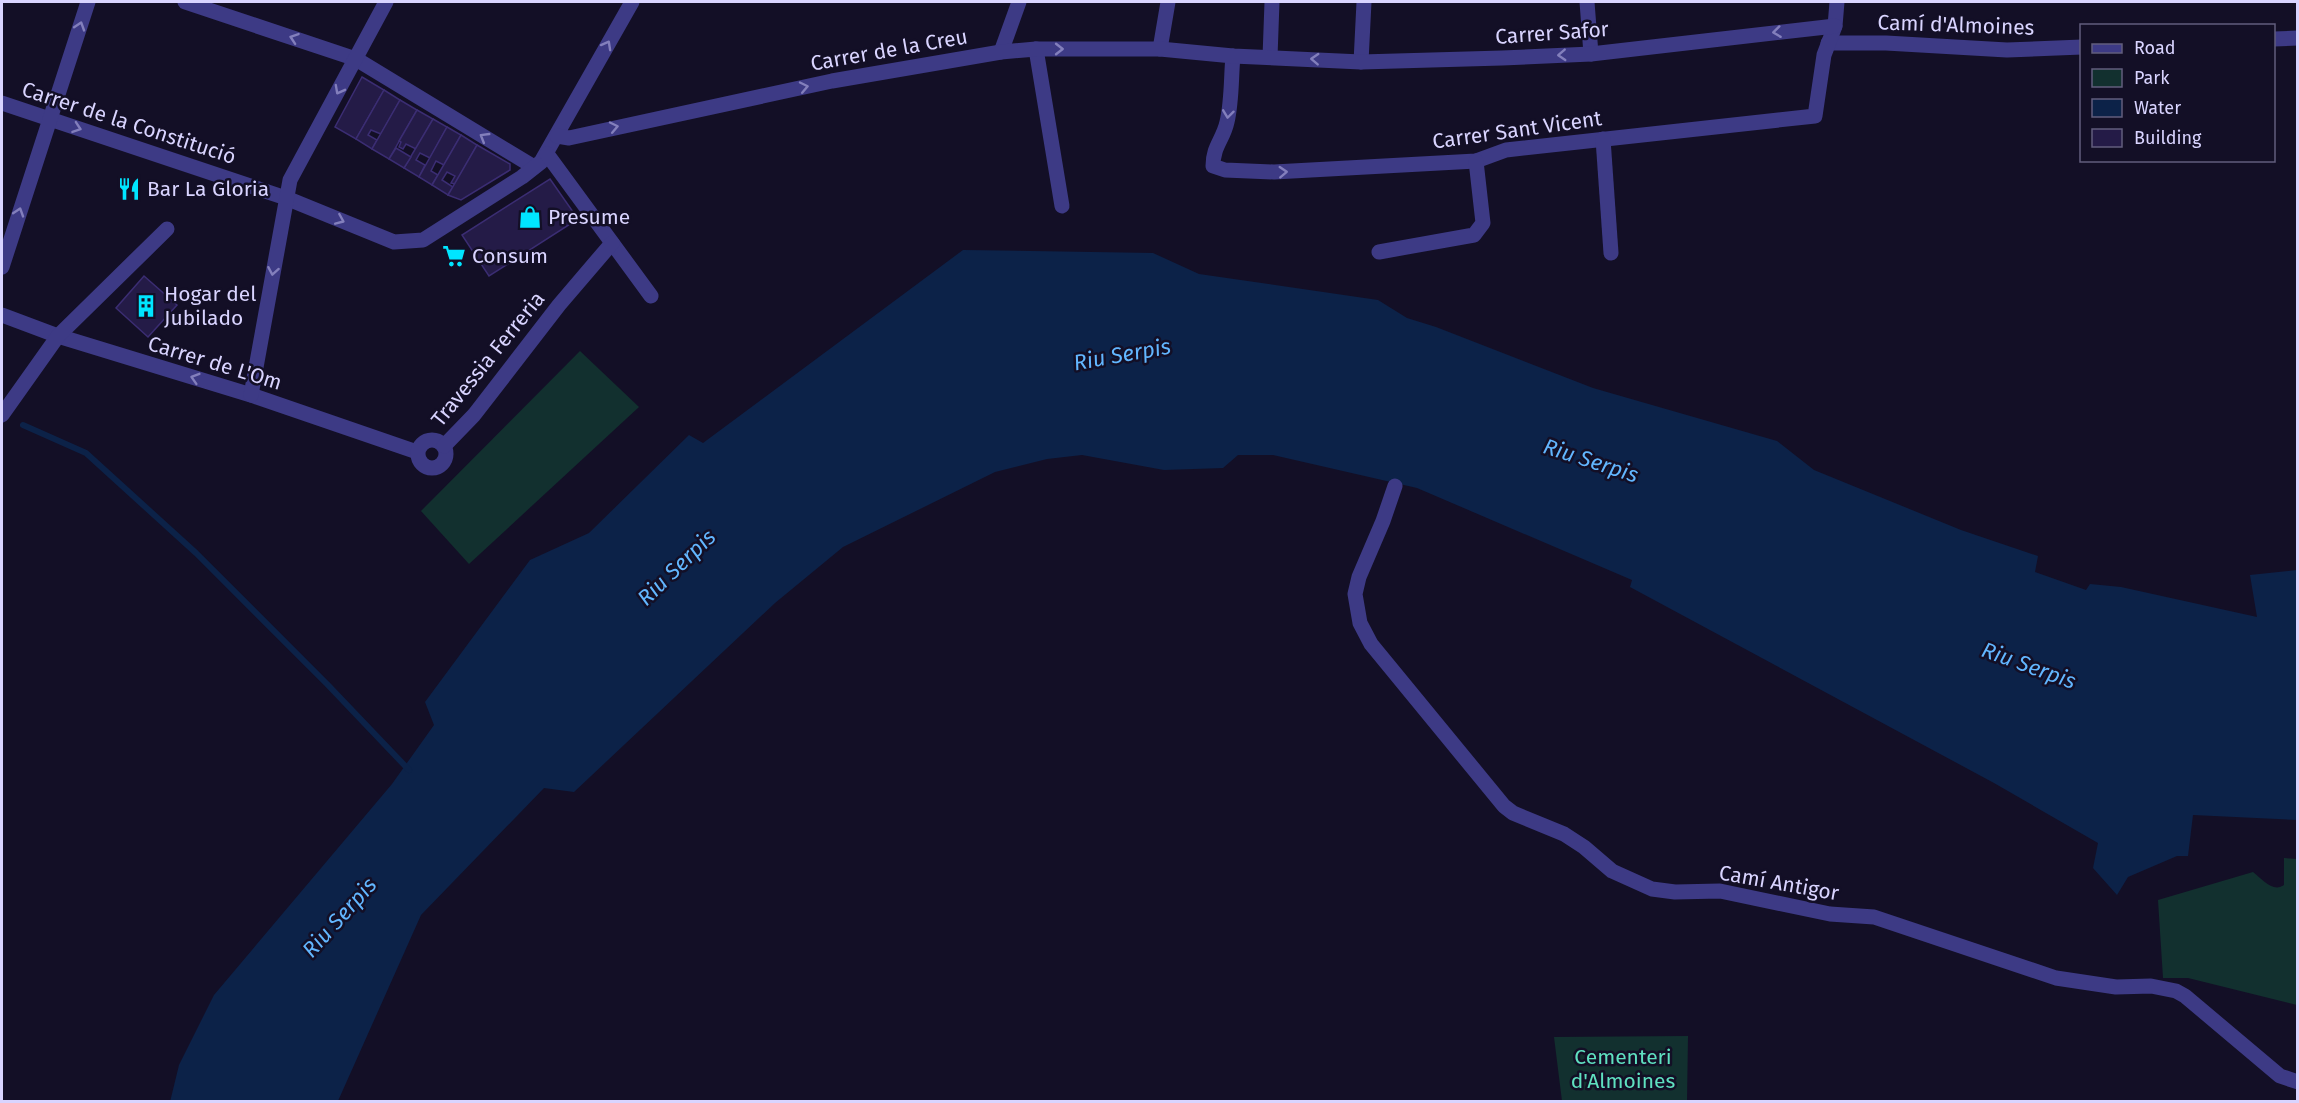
<svg xmlns="http://www.w3.org/2000/svg" width="2299" height="1103" font-family="'Fira Sans',sans-serif">
<style>
.green{fill:#12302f}
.water{fill:#0c2248}
.lines{fill:none;stroke-linecap:round;stroke-linejoin:round}
.stream{stroke:#0c2248;stroke-width:6}
.building{fill:#241b47;stroke:#3b2d73;stroke-width:1.5}
.minor{stroke:#3d3a85;stroke-width:15}
.oneway{stroke:#837fbc}
.labels{text-anchor:middle;stroke-width:5;stroke-linejoin:round;paint-order:stroke}
.street-label{font-size:21px;fill:#d9d4ff;stroke:#130f26}
.poi-label{font-size:21px;fill:#d9d4ff;stroke:#130f26;text-anchor:start}
.park-label{font-size:21px;fill:#5fe0c0;stroke:#130f26}
.water-label{font-size:22px;font-style:italic;fill:#62b6ff;stroke:#130f26}
</style>
<rect width="100%" height="100%" fill="#130f26"/>
<g class="green">
<path d="M580,351L639,407L469,564L421,511Z"/>
<path d="M2284,858L2297,859V1005L2188,978H2163L2158,900L2253,872C2262,879 2273,893 2284,885Z"/>
<path d="M1688,1036L1687,1101H1562L1554,1037Z"/>
</g>
<path class="water" d="M963,250L1153,253L1199,274L1378,300L1407,318L1436,327L1593,388L1777,441L1814,470L1961,530L2038,556L2035,572L2086,590L2090,584L2121,587L2257,617L2250,575L2297,570V820L2193,815L2188,856H2177L2128,877L2117,895L2093,868L2098,843L1994,783L1630,587L1632,580L1417,488L1273,455H1238L1223,468L1164,470L1082,455L1047,459L995,472L843,547L775,603L574,792L544,788L421,915L338,1101L170,1102L179,1065L214,995L392,784L434,725L425,702L530,560L589,533L689,435L703,443Z"/>
<g class="lines">
<path class="stream" d="M23,425L86,453L196,553L327,684L409,770"/>
</g>
<g class="building">
<path d="M362,77L384,90L356,139L335,127Z"/>
<path d="M384,90L400,100L381,134L371,130L368,135L377,140L372,149L356,139Z"/>
<path d="M400,100L417,110L389,159L372,149Z"/>
<path d="M417,110L433,119L416,149L406,144L403,149L399,147L401,142L399,141Z"/>
<path d="M433,119L447,127L430,158L420,153L416,160L425,165L419,177L404,168Z"/>
<path d="M447,127L461,135L444,165L436,161L431,171L438,175L432,185L419,177Z"/>
<path d="M461,135L477,145L455,184L451,183L455,176L447,172L442,180L453,187L448,195L432,185Z"/>
<path d="M477,145L510,164V170L461,200L448,195Z"/>
<path d="M396,148L411,157L404,168L389,159Z"/>
<path d="M550,179L578,219L489,276L462,235Z"/>
<path d="M144,276L177,305L148,337L116,308Z"/>
</g>
<g class="lines">
<g class="minor">
<path d="M185,2L356,59L534,167"/>
<path d="M1587,2L1591,54"/>
<path d="M2274,39L2298,38"/>
<path d="M1828,43H1886L2007,50L2082,47"/>
<path d="M1036,49L1062,206"/>
<path d="M1160,49L1168,2"/>
<path d="M1001,52L1019,2"/>
<path d="M1233,56C1231,77 1232,101 1227,122C1223,140 1213,146 1213,166L1225,170L1274,172L1476,161L1506,150L1815,116L1824,55L1835,26L1837,2"/>
<path d="M1270,57L1272,2"/>
<path d="M1361,62L1364,2"/>
<path d="M2,103L286,198L394,242L423,240L522,177L541,162L632,2"/>
<path d="M557,136L569,138L832,81L1001,52L1036,49H1160L1233,56L1361,62L1502,58L1591,54L1835,26"/>
<path d="M1603,139L1611,253"/>
<path d="M547,154L651,296"/>
<path d="M1379,252L1474,235L1483,223L1476,161"/>
<path d="M2,267L88,2"/>
<path d="M2,315L58,336L251,395L417,452"/>
<path d="M251,395L290,180L386,2"/>
<path d="M2,415L58,336L167,229"/>
<circle cx="432" cy="454" r="14"/>
<path d="M444,446L474,415L559,305L612,243"/>
<path d="M1395,486L1383,521L1359,577L1355,594L1360,623L1371,644L1504,806L1513,813L1564,834L1584,847L1612,871L1652,889L1675,892L1720,891L1830,914L1874,917L2056,978L2116,987L2151,986L2176,991L2185,996L2280,1076L2298,1082"/>
</g>
</g>
<defs><path id="oneway-chevron" d="M-2-3.5L2.5 0L-2 3.5" fill="none" stroke-width="1.6" stroke-linecap="round" stroke-linejoin="round" transform="scale(1.5)"/></defs>
<g class="oneway">
<use href="#oneway-chevron" transform="translate(80 26) rotate(-72)"/>
<use href="#oneway-chevron" transform="translate(1777 32) rotate(173)"/>
<use href="#oneway-chevron" transform="translate(294 38) rotate(-161)"/>
<use href="#oneway-chevron" transform="translate(607 45) rotate(-61)"/>
<use href="#oneway-chevron" transform="translate(1059 49)"/>
<use href="#oneway-chevron" transform="translate(1562 55) rotate(177)"/>
<use href="#oneway-chevron" transform="translate(1315 59) rotate(-177)"/>
<use href="#oneway-chevron" transform="translate(804 87) rotate(-12)"/>
<use href="#oneway-chevron" transform="translate(339 90) rotate(118)"/>
<use href="#oneway-chevron" transform="translate(1228 114) rotate(97)"/>
<use href="#oneway-chevron" transform="translate(614 127) rotate(-12)"/>
<use href="#oneway-chevron" transform="translate(77 128) rotate(19)"/>
<use href="#oneway-chevron" transform="translate(484 137) rotate(-149)"/>
<use href="#oneway-chevron" transform="translate(1283 172) rotate(-3)"/>
<use href="#oneway-chevron" transform="translate(19 212) rotate(-72)"/>
<use href="#oneway-chevron" transform="translate(340 220) rotate(23)"/>
<use href="#oneway-chevron" transform="translate(273 271) rotate(100)"/>
<use href="#oneway-chevron" transform="translate(195 378) rotate(-163)"/>
</g>
<defs>
<g id="restaurant-bare" transform="scale(1.8)"><path d="M-5-6h1v4h1v-4h1v4h1v-4h1v5L-1.5 .5V6h-2V.5L-5-1ZM5-6V6H3V1.5H1.5Q1.5-4 5-6Z" fill="#00e5ff" stroke="#130f26" stroke-width="2.5" paint-order="stroke"/></g>
<g id="shop-bare" transform="scale(1.8)"><path d="M-5-2.5h2.3a2.7 3.5 0 0 1 5.4 0H5L5.5 6h-11ZM-1.5-2.5h3a1.5 2.3 0 0 0-3 0Z" fill="#00e5ff" stroke="#130f26" stroke-width="2.5" paint-order="stroke"/></g>
<g id="supermarket-bare" transform="scale(1.8)"><path d="M-6-5.5h2.5l.6 2H6L4.5 2H-2.5L-4.4-4H-6ZM-1.5 3.2a1.3 1.3 0 1 0 .1 0ZM3 3.2a1.3 1.3 0 1 0 .1 0Z" fill="#00e5ff" stroke="#130f26" stroke-width="2.5" paint-order="stroke"/></g>
<g id="building-bare" transform="scale(1.8)"><path d="M-4-6H4V6H1V3H-1V6H-4ZM-2.5-4.3h1.7v1.8h-1.7ZM.8-4.3h1.7v1.8H.8ZM-2.5-1h1.7V.8h-1.7ZM.8-1h1.7V.8H.8Z" fill="#00e5ff" stroke="#130f26" stroke-width="2.5" paint-order="stroke"/></g>
</defs>
<g fill-rule="evenodd">
<use href="#restaurant-bare" x="129" y="189"/>
<use href="#shop-bare" x="530" y="217"/>
<use href="#supermarket-bare" x="454" y="256"/>
<use href="#building-bare" x="146" y="306"/>
</g>
<g class="labels">
<g class="street-label">
<text transform="translate(1956 25) rotate(2)" y="7">Camí d'Almoines</text>
<text transform="translate(1552 33) rotate(-4)" y="7">Carrer Safor</text>
<text transform="translate(889 50) rotate(-10)" y="7">Carrer de la Creu</text>
<text transform="translate(129 123) rotate(18)" y="7">Carrer de la Constitució</text>
<text transform="translate(1517 130) rotate(-8)" y="7">Carrer Sant Vicent</text>
<text transform="translate(488 359) rotate(-51)" y="7">Travessia Ferreria</text>
<text transform="translate(215 363) rotate(17)" y="7">Carrer de L'Om</text>
<text transform="translate(1779 883) rotate(10)" y="7">Camí Antigor</text>
</g>
<g class="poi-label">
<text x="147" y="196">Bar La Gloria</text>
<text x="548" y="224">Presume</text>
<text x="472" y="263">Consum</text>
<text x="164" y="301">Hogar del<tspan x="164" dy="24">Jubilado</tspan></text>
</g>
<g class="park-label">
<text x="1623" y="1064">Cementeri<tspan x="1623" dy="24">d'Almoines</tspan></text>
</g>
<g class="water-label">
<text transform="translate(1122 354) rotate(-10)" y="8">Riu Serpis</text>
<text transform="translate(1591 460) rotate(18)" y="8">Riu Serpis</text>
<text transform="translate(676 567) rotate(-44)" y="8">Riu Serpis</text>
<text transform="translate(2029 665) rotate(20)" y="8">Riu Serpis</text>
<text transform="translate(339 917) rotate(-48)" y="8">Riu Serpis</text>
</g>
</g>
<rect width="2299" height="1103" fill="none" stroke="#d9d4ff" stroke-width="6"/>
<rect x="2080" y="24" width="195" height="138" fill="#130f26" stroke="#625e7d" stroke-width="1.5"/>
<rect x="2092" y="44" width="30" height="9" fill="#3d3a85" stroke="#625e7d" stroke-width="1.5"/>
<text x="2134" y="54" font-size="18" fill="#d9d4ff">Road</text>
<rect x="2092" y="69" width="30" height="18" fill="#12302f" stroke="#625e7d" stroke-width="1.5"/>
<text x="2134" y="84" font-size="18" fill="#d9d4ff">Park</text>
<rect x="2092" y="99" width="30" height="18" fill="#0c2248" stroke="#625e7d" stroke-width="1.5"/>
<text x="2134" y="114" font-size="18" fill="#d9d4ff">Water</text>
<rect x="2092" y="129" width="30" height="18" fill="#241b47" stroke="#625e7d" stroke-width="1.5"/>
<text x="2134" y="144" font-size="18" fill="#d9d4ff">Building</text>
</svg>
